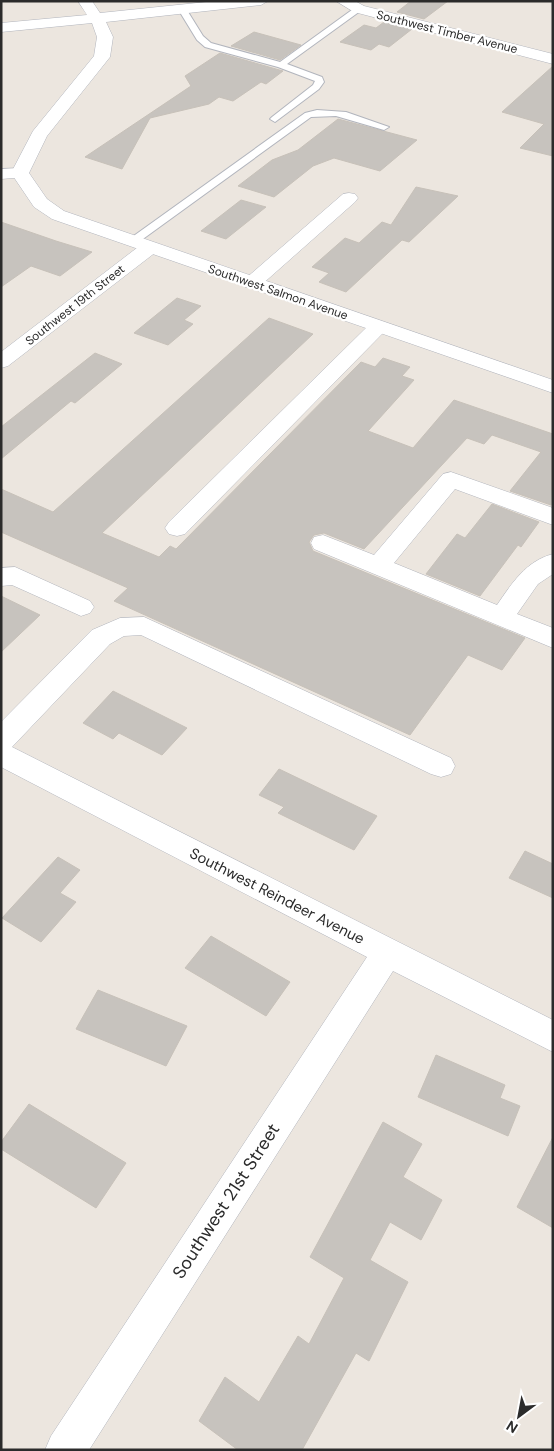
<svg xmlns="http://www.w3.org/2000/svg" width="554" height="1451" font-family="'DM Sans',sans-serif">
<style>
.building{fill:#c7c3be;stroke:#c7c1b9}
.lines{fill:none;stroke-linecap:round;stroke-linejoin:round}
.service-casing{stroke:#b2b5bd;stroke-width:2}
.minor-casing{stroke:#b2b5bd;stroke-width:1}
.secondary-casing{stroke:#b2b5bd;stroke-width:1}
.service{fill:#fff;fill-rule:evenodd}
.minor{fill:#fff;fill-rule:evenodd}
.secondary{fill:#fff;fill-rule:evenodd}
.labels{text-anchor:middle;stroke-width:4.5;stroke-linejoin:round;paint-order:stroke}
.far-street-label{font-size:12px;fill:#2b2b2b;stroke:#fff}
.street-label{font-size:15px;fill:#2b2b2b;stroke:#fff}
.near-street-label{font-size:18px;fill:#2b2b2b;stroke:#fff}
</style>
<rect width="100%" height="100%" fill="#ece6df"/>
<g class="building">
<path d="M411,1H448L424,19L397,12Z"/>
<path d="M384,22L412,29L389,47L379,44L371,50L340,42L364,25L376,28Z"/>
<path d="M254,32L301,45L280,60L231,46Z"/>
<path d="M220,53L283,71L266,84L261,82L233,101L219,97L209,104L150,118L122,169L85,157L191,86L185,76Z"/>
<path d="M553,66V156L520,148L544,124L502,112Z"/>
<path d="M338,119L417,140L380,171L334,158L313,166L274,197L238,186L272,160L298,150Z"/>
<path d="M416,187L458,196L409,242L402,240L346,292L319,282L329,273L312,267L345,238L359,243L382,222L391,225Z"/>
<path d="M241,200L266,207L226,239L201,231Z"/>
<path d="M1,222L56,241L92,252L60,276L31,266L1,287Z"/>
<path d="M177,298L201,306L184,320L193,324L168,345L134,333Z"/>
<path d="M269,318L313,334L102,533L159,557L170,546L176,549L361,362L375,367L383,358L410,367L402,376L414,380L368,431L413,448L454,400L553,434L551,505L510,491L541,452L492,435L484,444L467,438L364,549L324,533L314,535L309,542L313,551L525,638L502,670L468,655L410,735L114,601L128,588L1,532V489L53,512Z"/>
<path d="M95,353L122,364L75,403L71,401L1,459V427Z"/>
<path d="M492,504L539,522L521,547L518,545L480,596L426,574L457,534L465,538Z"/>
<path d="M1,596L40,615L1,652Z"/>
<path d="M113,691L187,728L162,755L119,733L113,739L83,723Z"/>
<path d="M279,769L377,816L354,850L278,813L284,807L259,795Z"/>
<path d="M525,851L553,864V898L509,878Z"/>
<path d="M58,857L80,870L60,893L76,902L41,942L2,918Z"/>
<path d="M211,936L290,982L266,1016L185,968Z"/>
<path d="M98,990L187,1026L166,1066L76,1029Z"/>
<path d="M436,1055L505,1085L500,1098L520,1106L508,1136L418,1097Z"/>
<path d="M29,1104L126,1163L96,1208L1,1149V1142Z"/>
<path d="M383,1122L422,1144L403,1177L442,1200L421,1240L390,1222L370,1260L408,1282L369,1361L356,1353L302,1450H238L199,1421L225,1377L259,1402L298,1336L309,1344L344,1278L310,1257Z"/>
<path d="M553,1137V1228L517,1207Z"/>
</g>
<g class="lines">
<g class="service-casing">
<g id="service">
<path d="M182,7H185L203,36L211,43L280,62L356,7L363,9L287,64L322,77L324,82L319,89L275,122L270,119L272,117L313,85L315,81L278,67L205,47L197,40L178,9Z"/>
<path d="M317,110L346,112L389,127L384,130L336,116L311,117L136,244H128V240L305,113Z"/>
</g>
</g>
<g class="minor-casing">
<g id="minor">
<path d="M336,1H355L364,6L553,54V64L354,12Z"/>
<path d="M20,168L26,169L29,173L26,177L1,179V169Z"/>
<path d="M349,193L355,194L358,198L355,202L259,287H245L242,283L245,279L343,194Z"/>
<path d="M149,242L156,244L158,248L156,252L8,366L1,368V352L142,244Z"/>
<path d="M378,321L385,323L388,327L385,331L185,534L177,536L169,534L165,528L169,522L371,323Z"/>
<path d="M451,472L553,508V525L455,489L394,563L497,605C512,583 526,561 553,554V574L538,584L517,614L553,628V648L314,549L311,543L314,537L323,535L374,555L443,474Z"/>
<path d="M15,567L90,601L94,607L90,613L81,616L12,585L1,586V568Z"/>
<path d="M144,617L451,758L455,766L451,774L441,777L431,774L141,635L124,636L110,644L12,747L553,1020V1052L393,971L89,1450H45L51,1436L367,957L1,767V722L92,630L120,618Z"/>
</g>
</g>
<g class="secondary-casing">
<path id="secondary" d="M78,1H92L100,13L216,1H268L261,5L106,22L113,37L110,57L47,136L29,173L47,199L64,211L553,380V393L52,219L34,207L11,173L33,131L94,56L97,37L92,23L1,32V23L87,15Z"/>
</g>
<use href="#service" class="service"/>
<use href="#minor" class="minor"/>
<use href="#secondary" class="secondary"/>
</g>
<g class="labels">
<g class="far-street-label">
<text transform="translate(447 32) rotate(14)" y="4">Southwest Timber Avenue</text>
<text transform="translate(278 292) rotate(19)" y="4">Southwest Salmon Avenue</text>
<text transform="translate(75 305) rotate(-38)" y="4">Southwest 19th Street</text>
</g>
<g class="street-label">
<text transform="translate(277 896) rotate(27)" y="5">Southwest Reindeer Avenue</text>
</g>
<g class="near-street-label">
<text transform="translate(226 1201) rotate(-57)" y="6">Southwest 21st Street</text>
</g>
</g>
<rect width="554" height="1451" fill="none" stroke="#2b2b2b" stroke-width="5"/>
<g transform="translate(519 1416) rotate(212)" stroke="#ffffff" stroke-width="4" paint-order="stroke">
<path d="M0-4L9 19L0 12L-9 19Z" fill="#2b2b2b"/>
<text y="-8" font-size="14" font-weight="bold" text-anchor="middle" fill="#2b2b2b">N</text>
</g>
</svg>
